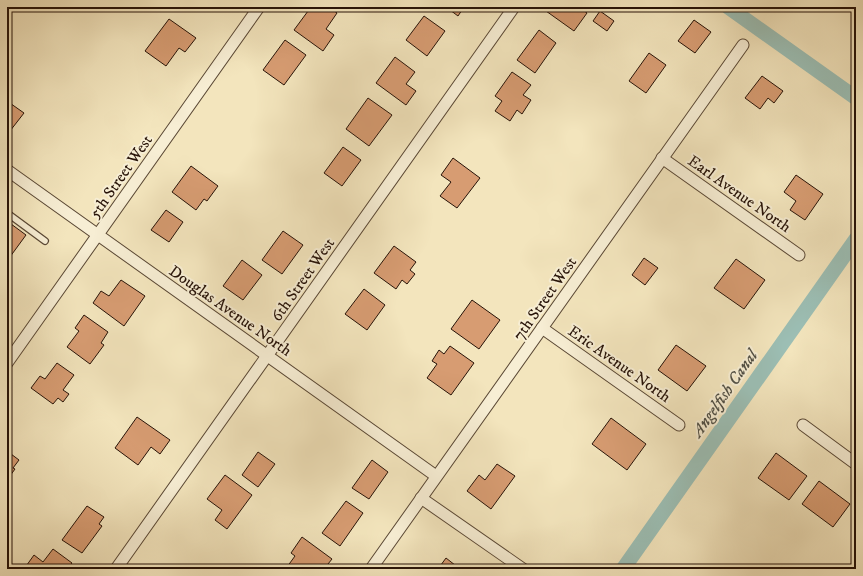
<svg xmlns="http://www.w3.org/2000/svg" width="863" height="576" font-family="'IM FELL DW Pica',serif">
<style>
.lines{fill:none;stroke-linecap:round;stroke-linejoin:round}
.canal{stroke:#9cbfb5;stroke-width:15}
.building{fill:#d79c72;stroke:#271308}
.lane-casing{stroke:#5a4835;stroke-width:8}
.street-casing{stroke:#5a4835;stroke-width:13}
.lane{stroke:#f7eed4;stroke-width:5.5}
.street{stroke:#f7eed4;stroke-width:11}
.labels{text-anchor:middle;stroke-width:4;stroke-linejoin:round;paint-order:stroke}
.street-label{font-size:16px;fill:#271308;stroke:#f7eed4}
.water-label{font-size:17px;font-style:italic;fill:#504f45;stroke:#f7eed4}
</style>
<rect width="100%" height="100%" fill="#f3e5bd"/>
<filter id="stains"><feTurbulence type="fractalNoise" baseFrequency=".005" numOctaves="4"/><feColorMatrix values="0 0 0 0 .2 0 0 0 0 .09 0 0 0 0 .02 0 0 0 .5 -.17"/></filter>
<radialGradient id="worn" r=".72"><stop offset=".6" stop-color="#630" stop-opacity="0"/><stop offset="1" stop-color="#630" stop-opacity=".3"/></radialGradient>
<g class="lines">
<g class="canal">
<path d="M728,7L856,98"/>
<path d="M623,569L856,239"/>
</g>
</g>
<g class="building">
<path d="M311,7H329L337,13L326,29L334,35L323,51L294,30Z"/>
<path d="M446,7H464L458,16Z"/>
<path d="M549,7H579L587,13L574,31L546,11Z"/>
<path d="M600,11L614,21L607,31L593,21Z"/>
<path d="M424,16L445,31L427,56L406,40Z"/>
<path d="M169,19L196,38L185,52L179,48L166,66L145,51Z"/>
<path d="M694,20L711,32L695,53L678,41Z"/>
<path d="M539,30L556,43L535,73L517,60Z"/>
<path d="M285,40L306,55L284,85L263,70Z"/>
<path d="M649,53L666,65L646,93L629,81Z"/>
<path d="M395,57L415,72L406,84L416,91L406,105L376,83Z"/>
<path d="M512,72L531,85L523,95L531,100L522,114L517,110L510,121L495,111L502,101L495,96Z"/>
<path d="M762,76L783,91L774,103L768,98L760,109L745,98Z"/>
<path d="M368,98L392,115L369,146L346,129Z"/>
<path d="M7,101L24,113L10,131L7,129Z"/>
<path d="M343,147L361,160L342,186L324,173Z"/>
<path d="M453,158L480,178L457,208L440,196L451,182L441,175Z"/>
<path d="M191,166L218,186L207,201L204,199L196,210L172,192Z"/>
<path d="M796,175L823,194L805,220L790,210L796,201L784,192Z"/>
<path d="M166,210L183,222L169,242L151,230Z"/>
<path d="M7,221L26,235L7,261Z"/>
<path d="M283,231L303,245L282,274L262,260Z"/>
<path d="M394,246L416,262L410,270L415,274L407,284L402,280L396,289L374,273Z"/>
<path d="M644,258L658,268L645,285L632,275Z"/>
<path d="M736,259L765,280L744,309L714,288Z"/>
<path d="M242,260L262,275L243,300L223,286Z"/>
<path d="M121,280L145,296L124,326L93,303L101,291L109,296Z"/>
<path d="M364,289L385,305L367,330L345,314Z"/>
<path d="M472,300L500,320L479,349L451,329Z"/>
<path d="M84,315L108,332L101,343L104,345L90,364L67,347L79,331L75,328Z"/>
<path d="M676,345L706,366L687,391L658,370Z"/>
<path d="M450,346L474,363L451,395L427,378L437,364L432,361L439,350L444,354Z"/>
<path d="M57,363L74,375L63,390L69,394L63,402L58,398L53,404L31,388L40,376L45,379Z"/>
<path d="M137,417L170,440L160,454L151,447L138,465L115,448Z"/>
<path d="M611,418L646,444L627,470L592,444Z"/>
<path d="M7,451L19,460L13,468L15,469L7,480Z"/>
<path d="M258,452L275,464L258,487L242,475Z"/>
<path d="M776,453L807,476L789,500L758,478Z"/>
<path d="M372,460L388,472L369,499L352,488Z"/>
<path d="M497,464L515,476L491,509L467,491L479,475L485,480Z"/>
<path d="M225,475L252,495L227,529L215,520L222,510L207,499Z"/>
<path d="M819,481L850,504L833,527L802,504Z"/>
<path d="M346,501L363,513L340,546L322,533Z"/>
<path d="M87,506L104,517L99,524L102,526L82,553L62,540Z"/>
<path d="M302,537L332,559L324,569H290L287,567L295,556L291,553Z"/>
<path d="M53,549L72,563L67,569H24L34,555L43,562Z"/>
<path d="M446,558L460,569H438Z"/>
</g>
<g class="lines">
<g class="lane-casing">
<path id="lane" d="M7,213L45,241"/>
</g>
<g class="street-casing">
<g id="street">
<path d="M662,158L799,255"/>
<path d="M7,170L436,476"/>
<path d="M542,328L679,425"/>
<path d="M7,363L259,7"/>
<path d="M803,425L856,464"/>
<path d="M421,498L523,569"/>
<path d="M116,569L514,7"/>
<path d="M371,569L743,45"/>
</g>
</g>
<use href="#lane" class="lane"/>
<use href="#street" class="street"/>
</g>
<g class="labels">
<g class="street-label">
<text transform="translate(120 176) rotate(-55)" y="6">5th Street West</text>
<text transform="translate(740 193) rotate(35)" y="6">Earl Avenue North</text>
<text transform="translate(302 279) rotate(-55)" y="6">6th Street West</text>
<text transform="translate(544 298) rotate(-55)" y="6">7th Street West</text>
<text transform="translate(231 310) rotate(35)" y="6">Douglas Avenue North</text>
<text transform="translate(620 363) rotate(35)" y="6">Eric Avenue North</text>
</g>
<g class="water-label">
<text transform="translate(724 393) rotate(-55)" y="6">Angelfish Canal</text>
</g>
</g>
<rect width="863" height="576" fill="none" stroke="#f3e5bd" stroke-width="24"/>
<rect x="8" y="8" width="847" height="560" fill="none" stroke="#271308" stroke-width="2"/>
<rect x="12" y="12" width="839" height="552" fill="none" stroke="#271308"/>
<rect width="100%" height="100%" filter="url(#stains)"/>
<rect width="100%" height="100%" fill="url(#worn)"/>
</svg>
